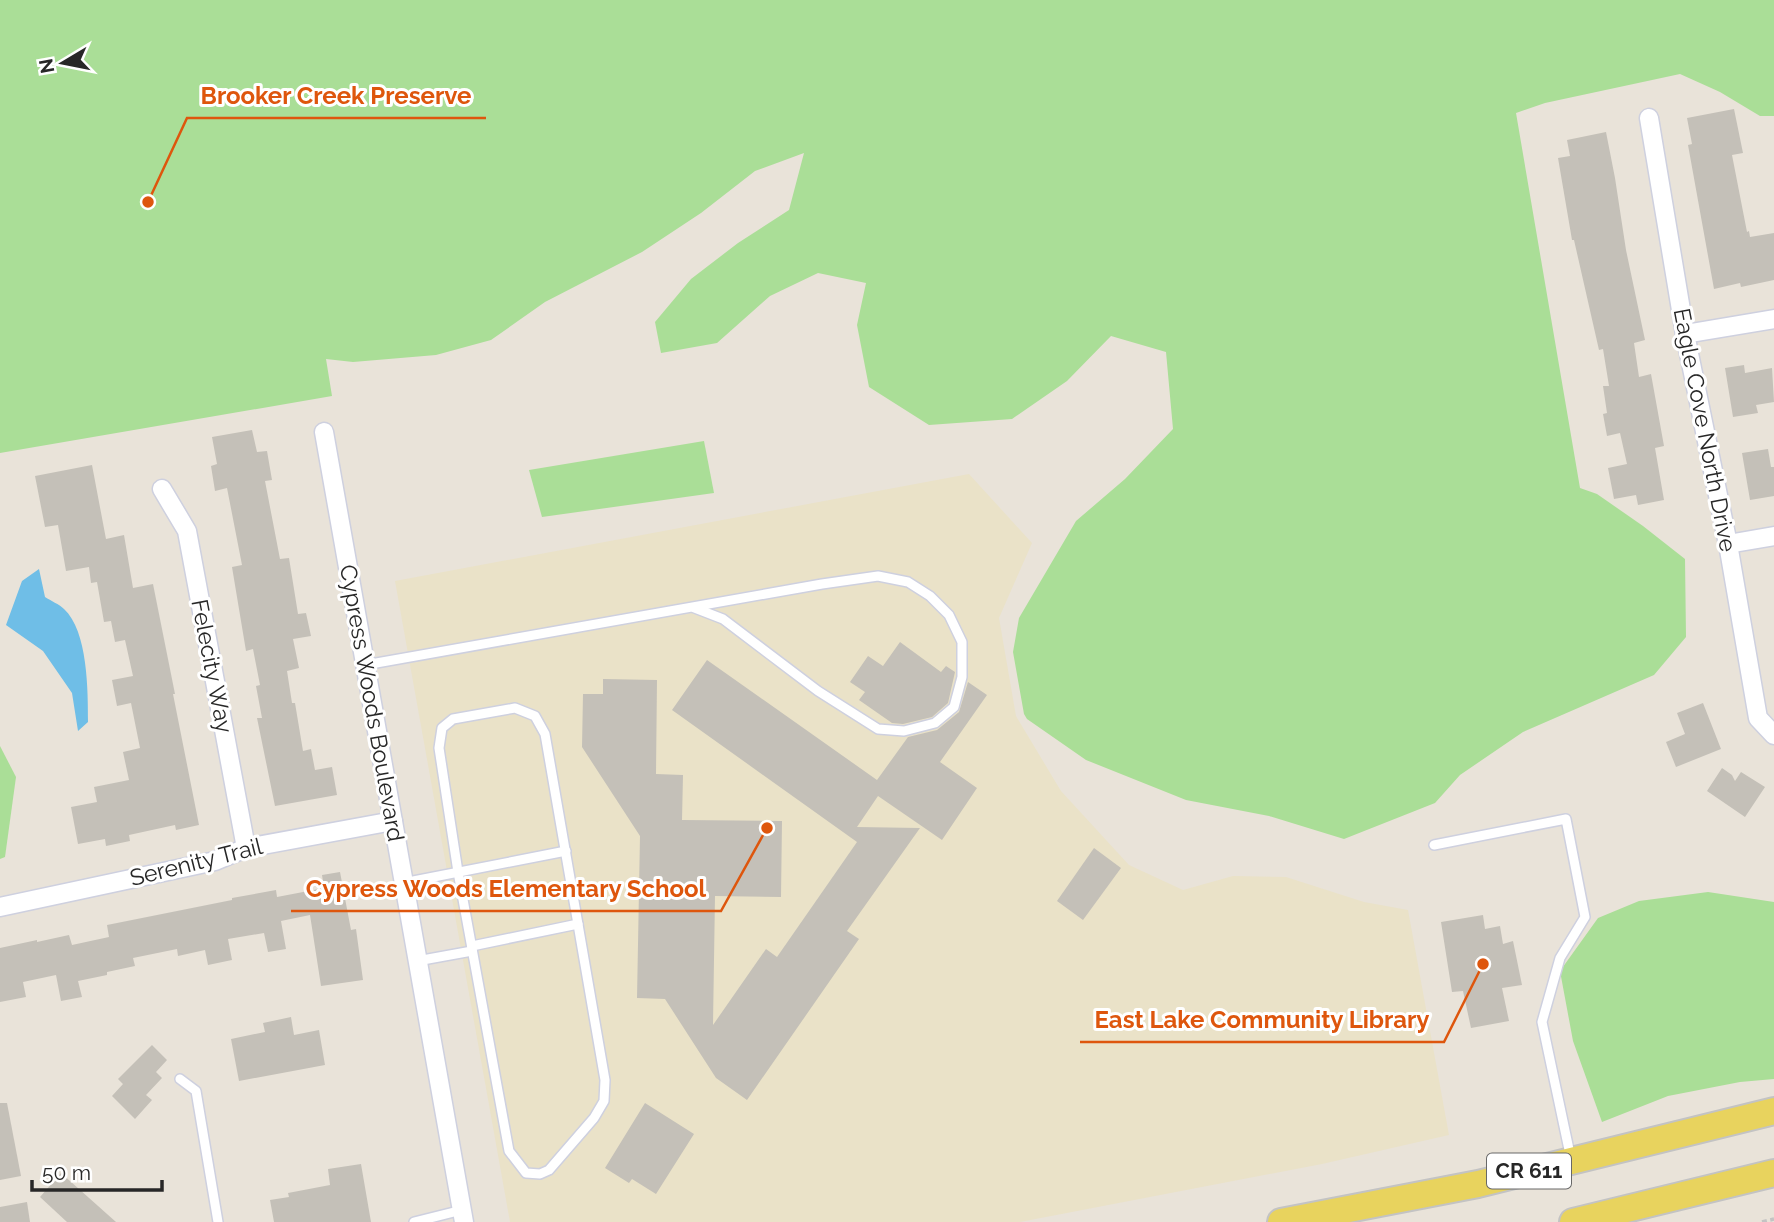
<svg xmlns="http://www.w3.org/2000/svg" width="1774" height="1222" font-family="Raleway,sans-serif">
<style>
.education{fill:#eae2c8}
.green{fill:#aade97}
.water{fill:#6fbee7}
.building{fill:#c4c0b8}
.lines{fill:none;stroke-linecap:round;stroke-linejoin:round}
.lane-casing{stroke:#ced0df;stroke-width:12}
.street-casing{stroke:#ced0df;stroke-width:21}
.primary-casing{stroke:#c3c3c3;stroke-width:30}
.path{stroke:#c3c3c3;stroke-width:3.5;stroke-dasharray:5 3.5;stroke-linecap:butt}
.lane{stroke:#fff;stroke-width:9}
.street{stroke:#fff;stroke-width:18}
.primary{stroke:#e8d35e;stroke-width:26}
.labels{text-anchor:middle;stroke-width:6;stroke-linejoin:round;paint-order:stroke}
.shield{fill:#fff;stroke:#686868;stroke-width:2}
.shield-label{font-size:21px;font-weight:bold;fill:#272727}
.street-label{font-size:23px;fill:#272727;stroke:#fff}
.leader{fill:none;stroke:#de560d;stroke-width:2.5}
.callout-dot{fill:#de560d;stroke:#fff;stroke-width:2.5}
.callout-label{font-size:24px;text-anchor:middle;font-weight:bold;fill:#de560d;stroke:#fff;stroke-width:6;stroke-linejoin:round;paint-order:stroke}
</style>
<rect width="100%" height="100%" fill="#e9e3d9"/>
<path class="education" d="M969,474L1032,543L999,618L1016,716L1061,791L1129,865L1183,890L1233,876L1286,877L1364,902L1408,910L1449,1135L1322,1164L1020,1222H510L395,581Z"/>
<g class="green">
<path d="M0,0H1774V116H1760L1720,92L1680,74L1545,103L1516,113L1580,488L1597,494L1643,526L1685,559L1686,637L1654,675L1523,732L1460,775L1435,803L1344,839L1269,816L1186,800L1086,760L1027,719L1024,714L1013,652L1019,618L1076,521L1125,479L1173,429L1166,352L1111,336L1067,381L1012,419L929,425L869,387L857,325L866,283L818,273L770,296L717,343L661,353L655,322L691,279L738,243L789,210L804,153L755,171L701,213L642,252L545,302L491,340L436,355L353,362L326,359L332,396L0,453Z"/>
<path d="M704,441L714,493L542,517L529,470Z"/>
<path d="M0,746L16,777L5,857L0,859Z"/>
<path d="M1708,892L1774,902V1079L1740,1082L1668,1096L1602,1122L1573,1041L1560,971L1598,918L1639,901Z"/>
</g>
<path class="water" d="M39,569L45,597C51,601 59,604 64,609C88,631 88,691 88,722L78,731L72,693L43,651L6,625L22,581Z"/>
<g class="building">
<path d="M1734,109L1743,153L1732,155L1747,232L1749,231L1750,237L1774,233V280L1741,287L1740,283L1714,289L1688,145L1692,144L1687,118Z"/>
<path d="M1606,132L1615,178L1626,250L1645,340L1634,343L1639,377L1651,374L1664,446L1655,448L1664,500L1638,505L1636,495L1614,499L1608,468L1627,464L1620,433L1607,436L1603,414L1607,413L1603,386H1609L1603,349L1599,350L1574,240H1572L1558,158L1570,156L1567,140Z"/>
<path d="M1744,365L1745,373L1772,368L1774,402L1756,405L1758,413L1733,417L1725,368Z"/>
<path d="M252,430L257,452L267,451L272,480L265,481L280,559L289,558L298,614L306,613L311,636L293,639L299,668L287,671L292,703H295L303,751L311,749L315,770L332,767L337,795L275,806L257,718H262L256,686L260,685L253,649L246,651L232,567L242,565L227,488L215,491L211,466L217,464L212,437Z"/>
<path d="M1768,449L1771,467H1774V496L1750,500L1742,453Z"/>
<path d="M92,465L106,539L124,535L133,588L153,584L175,694H173L199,825L176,830L175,825L129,835L130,841L106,846L105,839L78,844L71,807L97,802L94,787L129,780L123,752L140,748L131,703L117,706L112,680L133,676L125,640L115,642L111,621L104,622L97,582L91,583L89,567L66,571L58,525L45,527L35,476Z"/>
<path d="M900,642L941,672L946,666L955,672L948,703L932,717L903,724L892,723L859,700L865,692L850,682L868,656L883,666Z"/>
<path d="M707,660L877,780L908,737L937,730L959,712L968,682L987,695L940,762L977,788L942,840L878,796L857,827L920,828L847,931L859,939L747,1100L716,1078L665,999L637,998L640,836L582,747L583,694H603V679L657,680L656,774L683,775L682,820L782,821L781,897L715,896L713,1025L766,949L777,957L857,842L672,710Z"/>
<path d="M1703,703L1721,749L1676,767L1666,742L1685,734L1677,713Z"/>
<path d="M1722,768L1732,775L1735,781L1741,772L1765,787L1745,817L1707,791Z"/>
<path d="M1094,848L1121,868L1083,920L1057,901Z"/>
<path d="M340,872L351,930L356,929L363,980L321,986L310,915L281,921L286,949L268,952L264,933L228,939L232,960L208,965L205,950L178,956L177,949L133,958L135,966L107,972V975L78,981L82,997L61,1001L56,975L23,982L26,997L0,1002V948L37,940V942L69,935L72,945L109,937L107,925L232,900V898L276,890L277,897L324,888L322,875Z"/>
<path d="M1483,915L1485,929L1500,926L1503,944L1513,941L1522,985L1502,988L1509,1021L1471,1028L1463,991L1452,992L1441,922Z"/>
<path d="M291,1017L294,1035L319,1030L325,1065L239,1081L231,1039L265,1032L263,1023Z"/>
<path d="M152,1045L167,1060L156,1072L162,1078L146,1095L152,1100L135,1119L112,1096L123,1084L118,1079Z"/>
<path d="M0,1103H7L21,1176L0,1180Z"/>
<path d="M645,1103L694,1134L656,1194L632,1179L629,1183L605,1168Z"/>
<path d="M361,1164L371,1222H274L270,1200L289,1197L288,1193L330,1185L328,1169Z"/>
<path d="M61,1173L116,1222H67L40,1197Z"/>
<path d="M27,1202L30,1222H0V1207Z"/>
</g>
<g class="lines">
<g class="lane-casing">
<g id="lane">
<path d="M365,665L822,584L878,576L908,582L930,596L949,615L962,642V677L954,707L935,723L904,731L878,729L818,691L723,619L692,607"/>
<path d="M515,708L535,716L545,734L605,1080L604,1101L594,1118L549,1170L540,1174L526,1173L509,1151L458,872L439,748L442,728L453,719Z"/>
<path d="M1434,845L1566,819L1585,917L1560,958L1542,1022L1571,1159"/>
<path d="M403,883L566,851"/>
<path d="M472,946L578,924"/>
<path d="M417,961L472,951"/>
<path d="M180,1079L196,1091L218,1222"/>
<path d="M414,1222L462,1210"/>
</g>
</g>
<g class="street-casing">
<g id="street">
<path d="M1649,118L1685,334L1728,544L1758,718L1774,735"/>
<path d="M1685,334L1774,319"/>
<path d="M324,432L464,1222"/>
<path d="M162,489L187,531L246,848"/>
<path d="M1728,544L1774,536"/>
<path d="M0,907L215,861L246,848L393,821"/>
</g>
</g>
<g class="primary-casing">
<g id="primary">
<path d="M1281,1222L1478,1184L1774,1111"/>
<path d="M1573,1222L1774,1173"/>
</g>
</g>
<path class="path" d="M1762,1222L1774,1219"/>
<use href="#lane" class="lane"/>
<use href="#street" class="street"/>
<use href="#primary" class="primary"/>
</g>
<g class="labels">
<rect class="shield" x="1487" y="1153.5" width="84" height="35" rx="5"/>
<g class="shield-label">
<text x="1529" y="1178">CR 611</text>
</g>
<g class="street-label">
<text transform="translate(1705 430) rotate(79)" y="8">Eagle Cove North Drive</text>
<text transform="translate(212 666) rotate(79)" y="8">Felecity Way</text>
<text transform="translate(372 703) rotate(80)" y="8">Cypress Woods Boulevard</text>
<text transform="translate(196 862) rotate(-14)" y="8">Serenity Trail</text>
</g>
</g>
<path class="leader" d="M148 202L187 118H486M767 828L721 911H291M1483 964L1444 1042H1080"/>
<g class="callout-dot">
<circle cx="148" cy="202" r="7"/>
<circle cx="767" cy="828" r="7"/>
<circle cx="1483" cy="964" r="7"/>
</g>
<g class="callout-label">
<text x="336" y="104">Brooker Creek Preserve</text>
<text x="506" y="897">Cypress Woods Elementary School</text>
<text x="1262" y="1028">East Lake Community Library</text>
</g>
<g transform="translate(63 63) rotate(260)" stroke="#ffffff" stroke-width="5" paint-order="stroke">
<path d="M0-5L12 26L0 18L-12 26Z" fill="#272727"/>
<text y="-10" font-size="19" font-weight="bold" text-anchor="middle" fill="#272727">N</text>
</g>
<path d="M32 1180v10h130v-10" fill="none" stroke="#272727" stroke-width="3.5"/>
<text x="42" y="1180" font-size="21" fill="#272727" stroke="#ffffff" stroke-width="5" paint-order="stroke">50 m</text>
</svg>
